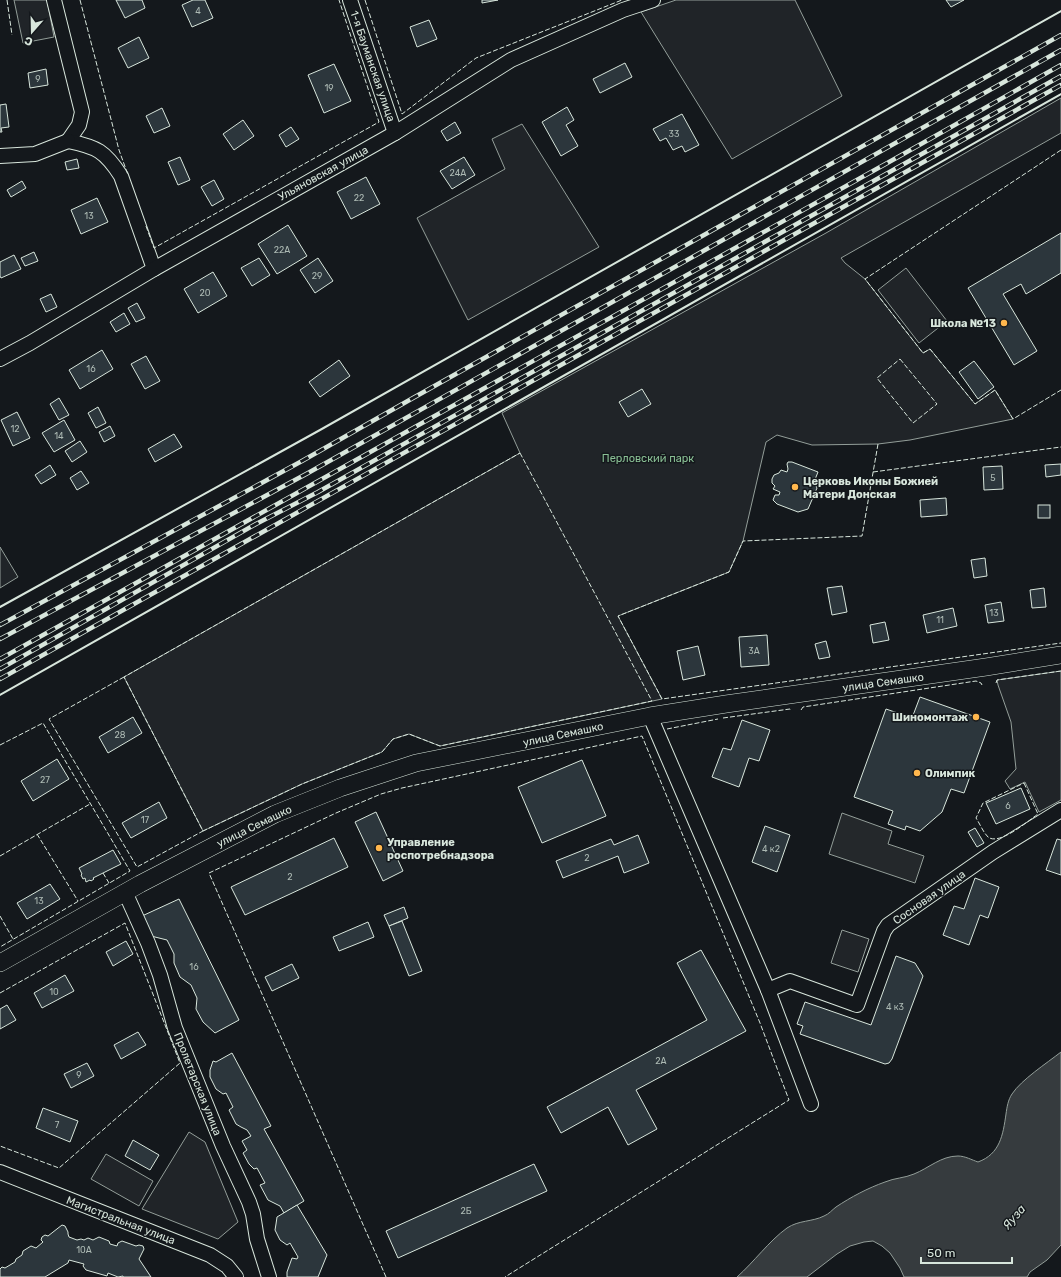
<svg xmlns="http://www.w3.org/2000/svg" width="1061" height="1277" font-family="Rubik,sans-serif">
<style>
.green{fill:#202428;stroke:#939e99}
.parking{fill:#24282b;stroke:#939e99}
.water{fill:#363b3e;stroke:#939e99}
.building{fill:#2c363c;stroke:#d8e6dc}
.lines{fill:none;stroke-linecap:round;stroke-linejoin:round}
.minor-casing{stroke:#d8e6dc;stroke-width:16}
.major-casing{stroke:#d8e6dc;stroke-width:18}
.minor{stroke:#14181c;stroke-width:14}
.major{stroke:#14181c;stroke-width:17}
.rail-casing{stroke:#d8e6dc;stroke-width:4.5}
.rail{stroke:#14181c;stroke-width:3;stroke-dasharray:9;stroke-linecap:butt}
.fence{stroke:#d8e6dc;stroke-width:1;stroke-dasharray:5 2;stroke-linecap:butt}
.wall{stroke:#d8e6dc;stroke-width:2}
.poi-dot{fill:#ffb74d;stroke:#14181c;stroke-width:1.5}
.labels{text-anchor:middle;stroke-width:3;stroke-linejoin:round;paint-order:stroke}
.number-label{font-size:9px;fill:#adbab4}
.street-label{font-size:11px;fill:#d8e6dc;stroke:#14181c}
.poi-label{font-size:11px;font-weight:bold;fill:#d8e6dc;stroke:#14181c;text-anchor:start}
.park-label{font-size:11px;fill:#8ac095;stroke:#14181c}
.water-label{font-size:12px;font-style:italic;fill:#d8e6dc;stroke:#14181c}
</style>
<rect width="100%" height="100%" fill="#14181c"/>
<g class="green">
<path d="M14,0H47L54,37L23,43Z"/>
<path d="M676,0H795L842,96L732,159L641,12Z"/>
<path d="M1061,98V133L841,258L845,263L865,279L923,353L930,349L975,404L995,390L1013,419L910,440L878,444L812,445L777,435L766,442L743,541L729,572L618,616L662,699L440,746L409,734L393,739L382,752L302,784L203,831L124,677L520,453L502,413L826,233Z"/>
<path d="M522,124L599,247L468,320L417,218L505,169L492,139Z"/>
<path d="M906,268L947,321L919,343L878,290Z"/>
<path d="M0,547L18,577L0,588Z"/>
<path d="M1061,671V800L1039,812L1025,782L1010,789L1005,781L1016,769L1011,722L998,685L997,680Z"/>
<path d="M842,930L869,939L858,972L831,963Z"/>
<path d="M189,1132L205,1142L238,1222L218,1239L142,1209Z"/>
<path d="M106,1154L153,1181L139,1206L91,1179Z"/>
</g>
<path class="parking" d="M842,813L892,831L888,844L924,856L915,883L829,854Z"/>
<path class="water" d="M1061,1052V1245L1047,1260L1030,1272L1027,1277H904L900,1268L890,1253L882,1246L873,1241L864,1242L850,1246L837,1254L807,1277H737C754,1262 769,1241 787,1228C799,1220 812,1222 824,1216C829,1214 832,1210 836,1207C851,1197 868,1188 885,1182C894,1178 905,1178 914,1174C929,1168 941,1156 958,1156C965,1156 972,1160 978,1162C1000,1154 1003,1135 1006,1114C1007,1107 1008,1100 1012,1094C1021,1080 1047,1063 1061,1052Z"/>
<g class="building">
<path d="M116,0H142L145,8L125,18Z"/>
<path d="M193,0H205L213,18L192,27L182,5Z"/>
<path d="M482,0H498L482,3Z"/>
<path d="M946,0H964L951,7Z"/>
<path d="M429,20L437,39L417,47L410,27Z"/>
<path d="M139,37L149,58L128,68L118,48Z"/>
<path d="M625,63L632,77L600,93L593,79Z"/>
<path d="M334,64L351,101L324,113L308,75Z"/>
<path d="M46,69L48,85L30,88L28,73Z"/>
<path d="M6,104L9,127L1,128L2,132H0V105Z"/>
<path d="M567,107L574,120L566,125L578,146L561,156L542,122Z"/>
<path d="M162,108L170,126L154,133L146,116Z"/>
<path d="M682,114L699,145L685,152L682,146L673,150L666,138L660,141L653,129Z"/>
<path d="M243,120L254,136L234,150L223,134Z"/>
<path d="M455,122L461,133L447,141L441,131Z"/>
<path d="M291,127L299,139L286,147L279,135Z"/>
<path d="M180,157L190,180L178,185L168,162Z"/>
<path d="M464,157L475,175L452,189L440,171Z"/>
<path d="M77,159L79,168L67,170L65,162Z"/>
<path d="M366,177L380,204L351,219L337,192Z"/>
<path d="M214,180L224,199L212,206L201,187Z"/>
<path d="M22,181L26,188L11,197L7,190Z"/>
<path d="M97,198L108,222L81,234L71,210Z"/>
<path d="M288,225L307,256L277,274L258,244Z"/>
<path d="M1061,233V273L1026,294L1021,284L1003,294L1037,351L1014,365L968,288Z"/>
<path d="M34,252L38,261L25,266L21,258Z"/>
<path d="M14,255L21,269L1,278L0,276V262Z"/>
<path d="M259,258L270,275L252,286L241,268Z"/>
<path d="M318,258L333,281L315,293L300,270Z"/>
<path d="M213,272L227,296L198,313L184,289Z"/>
<path d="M51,294L57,307L46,312L40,299Z"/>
<path d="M137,303L145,318L136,322L128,308Z"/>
<path d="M124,313L130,324L116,332L110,322Z"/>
<path d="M102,350L113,369L80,389L69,370Z"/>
<path d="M146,356L160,381L145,389L131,364Z"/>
<path d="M339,360L350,376L320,397L309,382Z"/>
<path d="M974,361L994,387L978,399L959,372Z"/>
<path d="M642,389L651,404L628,417L619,402Z"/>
<path d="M59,398L69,415L59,420L50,404Z"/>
<path d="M98,407L106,423L96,428L88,413Z"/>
<path d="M17,412L30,438L13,446L1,420Z"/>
<path d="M64,420L75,440L54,452L42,433Z"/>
<path d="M110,426L115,436L104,442L99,432Z"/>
<path d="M174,434L182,447L155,462L148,449Z"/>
<path d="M80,441L87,452L72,462L65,451Z"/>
<path d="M788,462H792L818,472L814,482L817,488L808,509L798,512L777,504L773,500L775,495H779L780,492L773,489L775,486L772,483V479L774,475L779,473L781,470L787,472L788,469L787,464Z"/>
<path d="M1061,464V475L1046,477L1045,465Z"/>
<path d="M50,465L56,475L41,484L35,475Z"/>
<path d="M1002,466L1003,489L984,490L983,467Z"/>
<path d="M81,471L89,483L77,490L70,478Z"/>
<path d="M946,498L947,515L921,517L920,500Z"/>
<rect x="1038" y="505" width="12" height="13"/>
<path d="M985,558L987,576L974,578L971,560Z"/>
<path d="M842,586L847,612L832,615L827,588Z"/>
<path d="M1044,588L1046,607L1032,608L1030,590Z"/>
<path d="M1001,602L1004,621L988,623L985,605Z"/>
<path d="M953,608L957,626L927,633L923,615Z"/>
<path d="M885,622L889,640L873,643L870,625Z"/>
<path d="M767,635L769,665L741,667L739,637Z"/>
<path d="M826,641L830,657L819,659L815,644Z"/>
<path d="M698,646L705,675L683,680L677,651Z"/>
<path d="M920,697L990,722L964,793L951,789L942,812L920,831L906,826L905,830L888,824L893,811L854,797L886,709L912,718Z"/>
<path d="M133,717L142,733L108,753L99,737Z"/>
<path d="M742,720L770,730L759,761L749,758L739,787L712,777L723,748L731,750Z"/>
<path d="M57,759L69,779L33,801L21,781Z"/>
<path d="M582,760L606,816L542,843L518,787Z"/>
<path d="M1021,788L1030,809L996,824L986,803Z"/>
<path d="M159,802L167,818L131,838L122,823Z"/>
<path d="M376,812L403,871L383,881L355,822Z"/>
<path d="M765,826L790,835L777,872L752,862Z"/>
<path d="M975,828L984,843L977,847L968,832Z"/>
<path d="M638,835L649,863L624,873L618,856L563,878L556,861L611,839L614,845Z"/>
<path d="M334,838L348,867L245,915L231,887Z"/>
<path d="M1057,839L1061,840V875L1046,870Z"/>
<path d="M113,850L121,864L93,878L94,879L91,881L90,880L86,882L85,878L83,879L81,875L82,874L79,868Z"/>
<path d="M975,878L999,887L988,918L980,915L969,945L943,935L954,906L964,909Z"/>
<path d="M50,884L60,899L27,919L17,903Z"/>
<path d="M179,899L239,1020L215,1033L203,1022L196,1009L197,998L191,985L180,977L174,963V954L167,940L151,936L142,916Z"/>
<path d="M404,907L408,918L389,926L384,915Z"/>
<path d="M402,921L422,971L409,976L389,926Z"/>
<path d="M368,922L374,937L339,951L333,937Z"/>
<path d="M126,941L133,954L113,966L106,952Z"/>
<path d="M701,950L746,1031L636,1090L657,1129L628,1145L608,1107L561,1133L547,1107L707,1020L677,963Z"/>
<path d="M896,956L915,963L923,976L892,1059L889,1063L885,1064L800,1034L803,1026L797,1024L805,1002L871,1025Z"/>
<path d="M292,964L299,978L272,991L265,977Z"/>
<path d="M65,975L74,991L42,1008L34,993Z"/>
<path d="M7,1005L16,1020L0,1029V1009Z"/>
<path d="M138,1032L146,1045L121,1059L114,1045Z"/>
<path d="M232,1053L271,1126L264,1129L304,1201L284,1213L280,1206L268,1200L260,1185L265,1183L257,1168L254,1169L249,1164L243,1153L247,1150L242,1141L251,1136L247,1130L241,1127L236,1124L229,1110L233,1107L226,1093L223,1094L216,1089L210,1077V1070L213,1061L216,1062Z"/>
<path d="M87,1063L94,1076L71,1088L64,1074Z"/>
<path d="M43,1108L78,1121L70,1142L36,1128Z"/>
<path d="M133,1140L159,1155L150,1170L125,1156Z"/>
<path d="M534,1164L547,1191L398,1258L386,1231Z"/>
<path d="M297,1205L327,1255L318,1277H287V1272L292,1258L297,1259L298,1257L290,1243L287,1245L280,1240L275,1230L276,1224L277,1217Z"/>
<path d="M62,1225L65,1226L68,1232V1234L69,1237L77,1240L81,1239L84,1240L88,1238L93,1240L99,1237L109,1241L110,1244L117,1246L118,1243L122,1241L136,1246L139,1245L143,1246L144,1249L139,1259L151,1277H123V1276L118,1277L108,1273L107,1276L86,1270L83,1266L84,1264L69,1260L68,1263L45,1277H0V1269L2,1267L5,1268L15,1262L16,1259L22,1255L23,1251L31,1246L36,1248L43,1242L41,1240L42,1237L45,1235L48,1236Z"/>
</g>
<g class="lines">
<g class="minor-casing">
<g id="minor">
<path d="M54,0L82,112L79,125L68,141"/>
<path d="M350,0L395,133"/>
<path d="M68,141C97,147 105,151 121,176L154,269"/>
<path d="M0,156L35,154L68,141"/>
<path d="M0,359L30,343L154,269L395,133L511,60L623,10L653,0"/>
<path d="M650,716L768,990L811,1104"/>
<path d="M125,892L148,943L160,975L175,1028L223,1146L249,1202L253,1214L257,1239L269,1277"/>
<path d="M768,990L790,981L854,1004L857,1005L884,931L888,925L993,852L1061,810"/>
<path d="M0,1172L210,1255L227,1266L236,1277"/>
</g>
</g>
<g class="major-casing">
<path id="major" d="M0,963L140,884L275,814L340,788L416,763L650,716L726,704L986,667L1061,655"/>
</g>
<use href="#minor" class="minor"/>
<use href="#major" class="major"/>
<g class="rail-casing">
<g id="rail">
<path d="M0,625L302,461L413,398L1061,35"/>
<path d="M0,639L308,473L1061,50"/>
<path d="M0,659L898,157L1061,65"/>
<path d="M0,669L256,524L318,492L1061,76"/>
<path d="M0,679L1061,85"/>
</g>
</g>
<use href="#rail" class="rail"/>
<g class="fence">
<path d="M7,0L12,35"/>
<path d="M80,0L119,150L128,175"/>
<path d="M365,0L402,114L476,58L622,0"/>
<path d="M1061,150L865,279L923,353L930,349L975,404L995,390L1013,419L1061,390"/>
<path d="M146,226L154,248L379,122L339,0"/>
<path d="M900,359L937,404L913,423L877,378Z"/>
<path d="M878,444L862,536L743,541L729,572L618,616L662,699L1061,643"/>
<path d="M520,453L652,701L440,746L409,734L393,739L382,752L302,784L203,831L124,677Z"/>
<path d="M873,472L1061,447"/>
<path d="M124,677L49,719L137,867L203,831"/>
<path d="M996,683L997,680L1061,671"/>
<path d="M801,710L803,707L976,681L981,683L982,685"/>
<path d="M723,718L790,709L791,710"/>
<path d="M667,729L718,719"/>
<path d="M0,745L43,723L130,871L0,947"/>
<path d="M1024,783L1038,814C1028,821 999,846 988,837C983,832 980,824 976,818L983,803Z"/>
<path d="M37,834L78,901"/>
<path d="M0,856L90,804"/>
<path d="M103,873L109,883"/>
<path d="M0,916L13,939"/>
<path d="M0,993L125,923L180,1063L59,1168L0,1146"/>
<path d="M386,1277L209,873L336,813L381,794L402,788L642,736L760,1023L789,1100L505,1277"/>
</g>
<g class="wall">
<path d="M0,607L320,430L1061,11"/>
<path d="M0,695L1061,94"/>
</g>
</g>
<g class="poi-dot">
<circle cx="1004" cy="323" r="4"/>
<circle cx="795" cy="487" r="4"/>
<circle cx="976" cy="717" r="4"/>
<circle cx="917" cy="773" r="4"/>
<circle cx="379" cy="848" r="4"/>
</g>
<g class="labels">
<g class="number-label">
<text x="198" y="14">4</text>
<text x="38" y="82">9</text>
<text x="329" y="91">19</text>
<text x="674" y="137">33</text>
<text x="458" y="176">24А</text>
<text x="359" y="201">22</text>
<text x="89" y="219">13</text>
<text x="282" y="253">22А</text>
<text x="317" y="279">29</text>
<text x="205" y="296">20</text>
<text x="91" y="372">16</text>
<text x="15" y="432">12</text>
<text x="59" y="439">14</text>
<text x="993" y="481">5</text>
<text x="994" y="616">13</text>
<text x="940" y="623">11</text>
<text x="754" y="654">3А</text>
<text x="120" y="738">28</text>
<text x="45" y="783">27</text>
<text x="1008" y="809">6</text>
<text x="145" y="823">17</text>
<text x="771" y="852">4 к2</text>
<text x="587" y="861">2</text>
<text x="290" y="880">2</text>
<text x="39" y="904">13</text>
<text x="194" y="970">16</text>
<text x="54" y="995">10</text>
<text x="895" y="1010">4 к3</text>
<text x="661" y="1064">2А</text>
<text x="79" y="1078">9</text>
<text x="57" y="1128">7</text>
<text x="466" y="1214">2Б</text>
<text x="84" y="1253">10А</text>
</g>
<g class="street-label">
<text transform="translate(373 66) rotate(71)" y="4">1-я Бауманская улица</text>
<text transform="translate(323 173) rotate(-29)" y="4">Ульяновская улица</text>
<text transform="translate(883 682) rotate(-8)" y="4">улица Семашко</text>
<text transform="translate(563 734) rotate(-12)" y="4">улица Семашко</text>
<text transform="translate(254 826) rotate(-26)" y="4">улица Семашко</text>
<text transform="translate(929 897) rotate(-35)" y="4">Сосновая улица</text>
<text transform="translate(198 1084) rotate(68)" y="4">Пролетарская улица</text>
<text transform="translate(121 1220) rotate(21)" y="4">Магистральная улица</text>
</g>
<g class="poi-label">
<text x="996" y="327" text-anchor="end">Школа №13</text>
<text x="803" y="485">Церковь Иконы Божией<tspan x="803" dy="13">Матери Донская</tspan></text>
<text x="968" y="721" text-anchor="end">Шиномонтаж</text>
<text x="925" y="777">Олимпик</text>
<text x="387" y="846">Управление<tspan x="387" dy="13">роспотребнадзора</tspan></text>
</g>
<g class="park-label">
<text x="648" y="462">Перловский парк</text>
</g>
<g class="water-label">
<text transform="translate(1014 1217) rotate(-49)" y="4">Яуза</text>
</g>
</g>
<g transform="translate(32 32) rotate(200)" stroke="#14181c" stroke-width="3" paint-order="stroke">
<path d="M0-3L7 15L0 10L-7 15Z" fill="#d8e6dc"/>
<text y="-6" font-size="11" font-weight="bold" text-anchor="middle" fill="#d8e6dc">С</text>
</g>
<path d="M921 1257v6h91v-6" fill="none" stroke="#d8e6dc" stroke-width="2"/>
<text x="927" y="1257" font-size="12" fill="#d8e6dc" stroke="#14181c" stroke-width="3" paint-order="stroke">50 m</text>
</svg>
